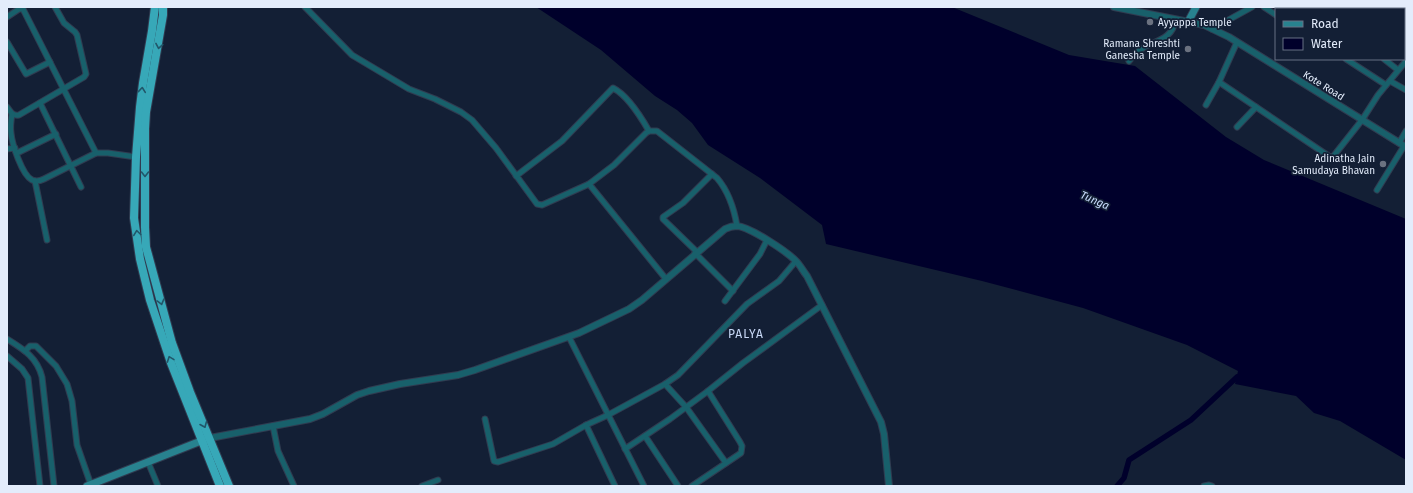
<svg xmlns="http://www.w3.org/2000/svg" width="1413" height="493" font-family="'Fira Sans',sans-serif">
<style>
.water{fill:#00002b}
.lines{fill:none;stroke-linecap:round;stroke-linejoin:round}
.canal{stroke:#00002b;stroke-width:5.5}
.minor-casing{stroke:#303c51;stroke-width:7}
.tertiary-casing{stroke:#303c51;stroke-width:8}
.secondary-casing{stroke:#303c51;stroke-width:9}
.trunk-casing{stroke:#303c51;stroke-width:10}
.minor{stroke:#18606b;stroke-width:5}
.tertiary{stroke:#18606b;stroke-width:6}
.secondary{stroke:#28828f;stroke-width:7}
.trunk{stroke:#37a8b8;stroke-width:8}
.oneway{stroke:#215669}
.worship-dot{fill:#6b7280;stroke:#131f35;stroke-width:1.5}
.labels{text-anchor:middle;stroke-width:3.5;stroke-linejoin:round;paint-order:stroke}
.poi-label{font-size:10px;fill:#e3ecfb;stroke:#131f35;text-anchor:end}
.street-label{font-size:10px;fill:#e3ecfb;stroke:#131f35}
.water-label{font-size:11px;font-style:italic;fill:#c8dcfc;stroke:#131f35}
.quarter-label{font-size:12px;letter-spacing:1px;fill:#c9d9f7;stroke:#131f35}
</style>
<rect width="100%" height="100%" fill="#131f35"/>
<path class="water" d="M536,7H952L1069,55L1135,66L1226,137L1264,160L1406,219V460L1340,421L1314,413L1296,396L1235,384L1238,371L1187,345L1083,308L982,281L826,244L822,225L760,178L708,145L692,123L677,110L655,96L601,50Z"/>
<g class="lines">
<path class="canal" d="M1117,486L1124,478L1129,460L1191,420L1237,377"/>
<g class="minor-casing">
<g id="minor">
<path d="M305,7L352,55L409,89L435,99L461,112L472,120L496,148L537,204L542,205L589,184L614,165L646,133L649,131H657L717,178C729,192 734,208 737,226"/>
<path d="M1264,7L1276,15"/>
<path d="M1323,7L1325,9"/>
<path d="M1359,7L1361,9"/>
<path d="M1395,7L1396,9"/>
<path d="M7,17L19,9H23L96,153"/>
<path d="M1404,19L1406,21"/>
<path d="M1212,29L1252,7"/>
<path d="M7,42L26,74L50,62"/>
<path d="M1404,53L1406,54"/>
<path d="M1346,59L1386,85"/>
<path d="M1384,59L1398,70"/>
<path d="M1129,61C1133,56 1137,51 1143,48C1156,41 1173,38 1175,21"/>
<path d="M1390,81L1406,90"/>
<path d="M1219,82L1330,157L1332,158L1362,120L1378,95L1406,61"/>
<path d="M40,103L81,187"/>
<path d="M1206,105L1219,82L1237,42"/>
<path d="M7,107C11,112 12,116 19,115L84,77L86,74L77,35L75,32L64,23L55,7"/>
<path d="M12,114C11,120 10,127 11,133C12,144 22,175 32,180C36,182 40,181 44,179L96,153H108L136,157"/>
<path d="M1237,127L1256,107"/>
<path d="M1399,143L1406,131"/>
<path d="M7,149L15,148"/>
<path d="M17,153L56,134"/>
<path d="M516,176L562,141L613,88C627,95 641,117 649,131"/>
<path d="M35,181L47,240"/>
<path d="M589,184L666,279"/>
<path d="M1377,190L1404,146"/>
<path d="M697,252L663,219V217L683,203L712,174"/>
<path d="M695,253L733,291"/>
<path d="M725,301L760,254L767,240"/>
<path d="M569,337L644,486"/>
<path d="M7,339C23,349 37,357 42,377L54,486"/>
<path d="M25,351L30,346H36L56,366L67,384L72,401L77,445L91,485"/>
<path d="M7,356L22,369L28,378L40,486"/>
<path d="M665,384L686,407L726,463"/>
<path d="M485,419L494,461L498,462L553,444L586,425L608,415L665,384L678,375L747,304L779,281L796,261"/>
<path d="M586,425L615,486"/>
<path d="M273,426L278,451L294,486"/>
<path d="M645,436L678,486"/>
<path d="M625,449L670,419L708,391L743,363L822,305"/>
<path d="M148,462L158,486"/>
<path d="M422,486L438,480"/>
<path d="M692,486L741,453L742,446L740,442L708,391"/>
<path d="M1204,486L1209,485L1212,486"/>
</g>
</g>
<g class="tertiary-casing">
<g id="tertiary">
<path d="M1114,7L1204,25L1229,37L1406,147"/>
<path d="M210,438L310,419L323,414L357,395L369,391L400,384L458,375L475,370L579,333L629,309L642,300L725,229C729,227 733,226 737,226C750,227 786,251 796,261C800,265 803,271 807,276L881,422L884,434L889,486"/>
</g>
</g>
<g class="secondary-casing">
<g id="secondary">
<path d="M1188,22L1196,7"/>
<path d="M87,486L206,439"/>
</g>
</g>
<g class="trunk-casing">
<g id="trunk">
<path d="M155,7L152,31L143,83L140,107L136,157L134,218L140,259L150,300L171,363L220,486"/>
<path d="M163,7V15L146,112L145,129V227L146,247L172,343L190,392L229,486"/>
</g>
</g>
<use href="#minor" class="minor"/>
<use href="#tertiary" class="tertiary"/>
<use href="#secondary" class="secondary"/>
<use href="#trunk" class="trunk"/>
</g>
<defs><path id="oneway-chevron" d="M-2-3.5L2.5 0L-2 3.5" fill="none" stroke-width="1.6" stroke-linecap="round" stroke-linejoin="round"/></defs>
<g class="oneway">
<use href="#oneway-chevron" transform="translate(159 46) rotate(100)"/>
<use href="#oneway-chevron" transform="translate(142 90) rotate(-84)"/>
<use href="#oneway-chevron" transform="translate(145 174) rotate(90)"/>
<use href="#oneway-chevron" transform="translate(137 233) rotate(-98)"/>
<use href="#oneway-chevron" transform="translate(161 302) rotate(75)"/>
<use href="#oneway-chevron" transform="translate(170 359) rotate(-110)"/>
<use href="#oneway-chevron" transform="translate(204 425) rotate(67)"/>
</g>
<g class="worship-dot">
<circle cx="1150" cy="22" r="4"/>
<circle cx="1188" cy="49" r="4"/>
<circle cx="1383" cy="164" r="4"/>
</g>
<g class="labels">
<g class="poi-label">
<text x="1158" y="26" text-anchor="start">Ayyappa Temple</text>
<text x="1180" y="47">Ramana Shreshti<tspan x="1180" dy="12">Ganesha Temple</tspan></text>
<text x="1375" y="162">Adinatha Jain<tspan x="1375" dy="12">Samudaya Bhavan</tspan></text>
</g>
<g class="street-label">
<text transform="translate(1324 85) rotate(32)" y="4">Kote Road</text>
</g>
<g class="water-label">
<text transform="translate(1095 200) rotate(24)" y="4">Tunga</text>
</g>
<g class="quarter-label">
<text x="746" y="338">PALYA</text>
</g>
</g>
<rect width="1413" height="493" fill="none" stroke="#e3ecfb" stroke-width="16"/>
<rect x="1275" y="8" width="130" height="52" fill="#131f35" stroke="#667184"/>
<rect x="1283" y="21" width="20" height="6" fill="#28828f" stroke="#667184"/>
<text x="1311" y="28" font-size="12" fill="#e3ecfb">Road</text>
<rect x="1283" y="38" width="20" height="12" fill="#00002b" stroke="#667184"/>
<text x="1311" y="48" font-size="12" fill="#e3ecfb">Water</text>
</svg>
